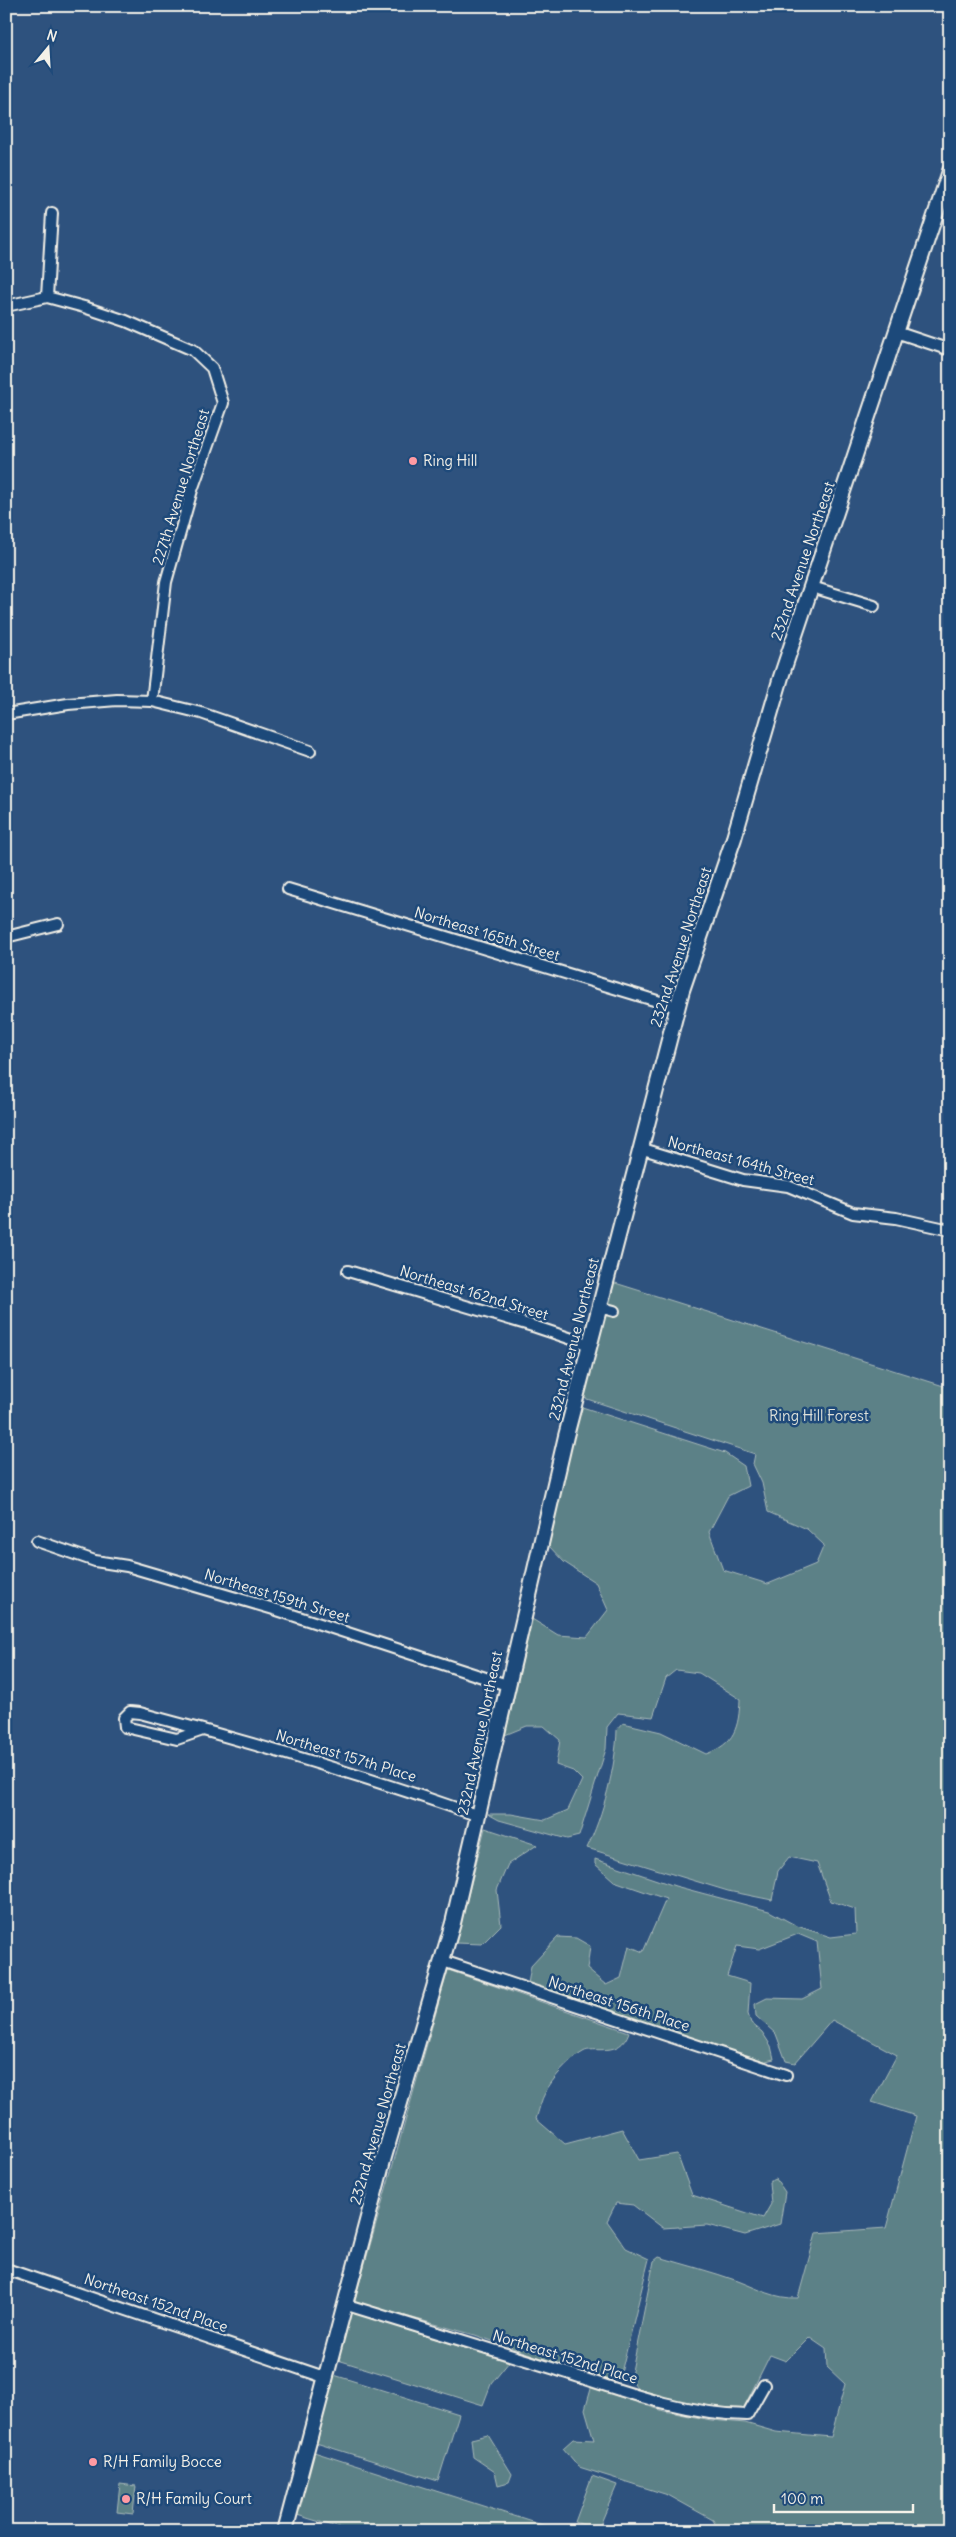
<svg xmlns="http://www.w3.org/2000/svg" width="956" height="2537" font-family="Delius,sans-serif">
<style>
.green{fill:#5c8187;stroke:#a8b9b8}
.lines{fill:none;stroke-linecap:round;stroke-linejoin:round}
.street-casing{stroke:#f4f1e8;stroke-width:14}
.secondary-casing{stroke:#f4f1e8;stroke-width:18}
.street{stroke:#1f4a7a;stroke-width:10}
.secondary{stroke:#1f4a7a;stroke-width:14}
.poi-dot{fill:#ff9aa2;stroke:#1f4a7a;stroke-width:2}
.labels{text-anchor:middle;stroke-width:5;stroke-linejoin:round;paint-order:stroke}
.poi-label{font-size:15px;fill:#f4f1e8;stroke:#1f4a7a;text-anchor:start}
.street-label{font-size:15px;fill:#f4f1e8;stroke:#1f4a7a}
.park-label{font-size:15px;fill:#dde0d9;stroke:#1f4a7a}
</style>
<rect width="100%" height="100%" fill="#2e527e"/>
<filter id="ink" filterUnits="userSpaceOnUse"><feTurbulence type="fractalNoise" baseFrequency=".02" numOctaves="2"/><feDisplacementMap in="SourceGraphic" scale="10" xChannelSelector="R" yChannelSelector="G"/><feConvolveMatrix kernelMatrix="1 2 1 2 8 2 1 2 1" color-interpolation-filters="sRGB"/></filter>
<g filter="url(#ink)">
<g class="green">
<path d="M612,1282L950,1388V2531H719L713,2520L668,2495L579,2467L563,2448L573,2439L594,2440L585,2409L591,2388L664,2411L711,2420L745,2423L776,2432L831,2437L845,2384L827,2367L826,2348L810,2337L786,2361L770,2355L743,2409C707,2407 671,2401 637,2389L631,2376L654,2261L659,2257C686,2265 713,2272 738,2281C759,2289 775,2299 798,2298L816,2233L886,2228L916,2116L872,2102L897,2055L832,2020L795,2063L786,2061L776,2034L756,2016L755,2004L767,1998L802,1999L822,1989L817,1942L798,1934L759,1949L737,1946L727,1976L750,1983L748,2014L751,2023L762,2032L771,2046L774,2059L762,2062L528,1984L531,1966L558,1937L576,1938L590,1946L587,1969L606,1985L621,1978L629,1946L643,1952L666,1899L614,1881L595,1864V1859L675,1886L769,1911L797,1926L831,1937L856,1934L855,1909L831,1901L817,1863L789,1857L778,1871L772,1900L728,1891L587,1848C603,1816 616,1766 617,1730L623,1723L661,1732L706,1754C735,1744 739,1727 740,1699L699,1673L676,1670L666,1678L653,1717L618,1713L607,1727L606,1749L579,1836L567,1839L499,1820L488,1814H511L545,1820L568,1810L582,1780L573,1771L556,1765L560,1740L544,1726H527L505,1735L532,1619L558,1635L587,1637L608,1610L596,1583L564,1562L548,1545L579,1406L725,1453L744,1466L748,1486L728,1496L709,1532L723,1570L768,1584L816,1564L824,1545L807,1529L768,1512L762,1483L753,1464L755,1454L581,1397Z"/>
<path d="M485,1828L537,1845L508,1864L497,1890L501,1925L482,1944L456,1943Z"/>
<path d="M448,1970L629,2032C620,2059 594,2045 583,2052C569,2060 552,2079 545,2093C541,2100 539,2110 536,2119L565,2144L622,2129L639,2160L677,2154L692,2195L763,2218L771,2204L769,2182L776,2179L785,2192L780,2224L745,2235L707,2225L663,2228L633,2205L616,2203L607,2221L626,2248L649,2259L620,2377L606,2380L475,2335L354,2302Z"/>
<path d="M351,2312L509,2362L491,2384L483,2405L338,2360Z"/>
<path d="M334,2375L459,2414L438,2481L316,2443Z"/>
<path d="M488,2435L512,2474L509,2482L498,2485L495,2472L473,2457L471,2439Z"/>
<path d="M314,2452L561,2531H350L297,2515Z"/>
<path d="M592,2476L617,2485L598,2530L575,2522Z"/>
<path d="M120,2484L136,2486L133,2514L117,2512Z"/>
</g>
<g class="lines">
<g class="street-casing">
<g id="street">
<path d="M47,297L52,213"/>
<path d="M6,306L47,297L84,307L126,321L193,350L212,368L223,403L192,490L166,582L152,701"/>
<path d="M896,332L950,350"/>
<path d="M812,587L874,606"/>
<path d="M6,714L68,704L117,700L152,701L201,713L310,751"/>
<path d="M288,889L677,1007"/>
<path d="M6,937L58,924"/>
<path d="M640,1148L743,1180L788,1186L853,1213L896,1218L950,1230"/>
<path d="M348,1271L536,1327L590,1345"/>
<path d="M599,1307L614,1311"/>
<path d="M37,1541L95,1561L127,1566L277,1610L507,1685"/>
<path d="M203,1730L177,1739L125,1727L124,1718L130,1712L140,1713C254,1743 368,1777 479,1816"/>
<path d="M443,1961L786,2075"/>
<path d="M6,2269L324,2377"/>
<path d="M344,2304C414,2326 485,2347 555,2369C617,2389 681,2414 747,2415L764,2385"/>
</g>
</g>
<g class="secondary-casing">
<path id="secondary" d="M285,2531L384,2157L453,1923L566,1436L682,990L734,838L781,677L950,171"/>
</g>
<use href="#street" class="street"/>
<use href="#secondary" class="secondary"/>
</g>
</g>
<g class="poi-dot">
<circle cx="413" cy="461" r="5"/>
<circle cx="93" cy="2462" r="5"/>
<circle cx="126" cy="2499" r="5"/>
</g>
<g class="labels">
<g class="poi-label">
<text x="423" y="466">Ring Hill</text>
<text x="103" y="2467">R/H Family Bocce</text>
<text x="136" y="2504">R/H Family Court</text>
</g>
<g class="street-label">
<text transform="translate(181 487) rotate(-73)" y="5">227th Avenue Northeast</text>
<text transform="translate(803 561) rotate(-71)" y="5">232nd Avenue Northeast</text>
<text transform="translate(487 934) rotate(17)" y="5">Northeast 165th Street</text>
<text transform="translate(681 947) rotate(-72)" y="5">232nd Avenue Northeast</text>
<text transform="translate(741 1161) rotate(15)" y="5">Northeast 164th Street</text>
<text transform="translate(474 1293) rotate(17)" y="5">Northeast 162nd Street</text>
<text transform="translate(574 1339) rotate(-76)" y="5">232nd Avenue Northeast</text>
<text transform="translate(277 1596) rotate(17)" y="5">Northeast 159th Street</text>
<text transform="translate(480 1733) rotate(-78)" y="5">232nd Avenue Northeast</text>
<text transform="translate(346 1756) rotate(17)" y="5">Northeast 157th Place</text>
<text transform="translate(619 2004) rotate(18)" y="5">Northeast 156th Place</text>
<text transform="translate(378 2124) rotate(-74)" y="5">232nd Avenue Northeast</text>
<text transform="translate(156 2303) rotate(19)" y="5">Northeast 152nd Place</text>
<text transform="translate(565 2357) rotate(17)" y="5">Northeast 152nd Place</text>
</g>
<g class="park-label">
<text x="819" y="1421">Ring Hill Forest</text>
</g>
</g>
<rect width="956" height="2537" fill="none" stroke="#1f4a7a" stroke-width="25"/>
<rect x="12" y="12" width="931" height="2512" fill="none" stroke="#f4f1e8" stroke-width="2" filter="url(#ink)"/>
<g transform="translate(48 48) rotate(18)" stroke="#1f4a7a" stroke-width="4" paint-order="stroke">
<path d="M0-4L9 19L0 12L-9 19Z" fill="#f4f1e8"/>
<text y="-8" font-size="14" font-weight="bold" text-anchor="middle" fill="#f4f1e8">N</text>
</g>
<path d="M774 2504v8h139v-8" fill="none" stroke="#f4f1e8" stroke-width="2.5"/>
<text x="781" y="2504" font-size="15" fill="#f4f1e8" stroke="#1f4a7a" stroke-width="4" paint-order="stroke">100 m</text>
</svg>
